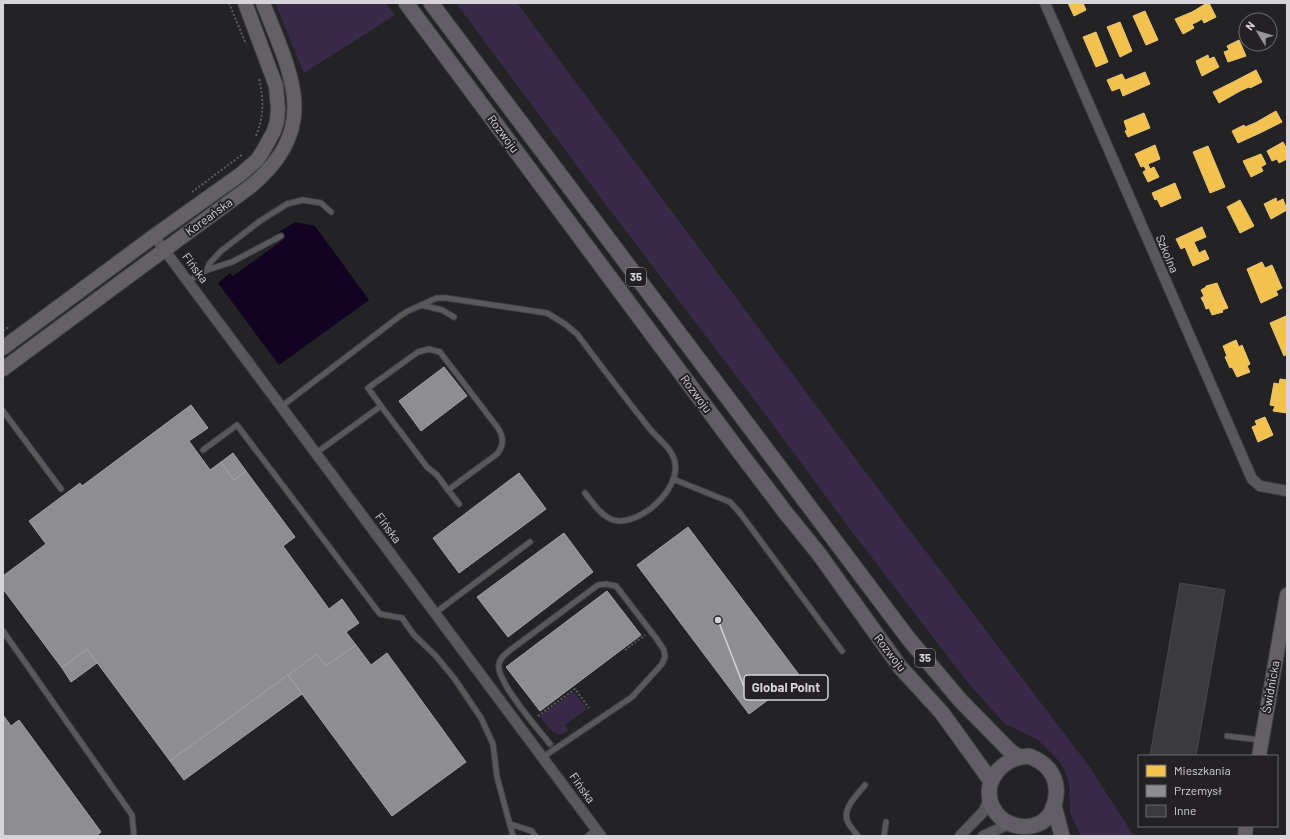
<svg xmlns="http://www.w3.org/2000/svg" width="1290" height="839" font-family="Barlow,sans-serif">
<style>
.green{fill:#3a2a4a}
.water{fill:#130322}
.homes{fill:#f2c14e;stroke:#eac777}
.industry{fill:#8d8d92;stroke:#a3a2a7}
.building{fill:#3b3a3c;stroke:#49484b}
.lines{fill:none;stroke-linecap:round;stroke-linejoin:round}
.lane-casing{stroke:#404042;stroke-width:7}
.street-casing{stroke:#404042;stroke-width:12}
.secondary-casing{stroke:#404042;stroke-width:16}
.primary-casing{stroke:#404042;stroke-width:17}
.path{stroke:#5d5c5e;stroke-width:2;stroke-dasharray:2 2;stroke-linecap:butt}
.lane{stroke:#59585b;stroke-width:5}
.street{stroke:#59585b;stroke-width:10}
.secondary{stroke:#636166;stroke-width:14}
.primary{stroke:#625e66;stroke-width:15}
.labels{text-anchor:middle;stroke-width:4;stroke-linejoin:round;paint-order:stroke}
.shield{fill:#232126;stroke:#a09ea3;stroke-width:1}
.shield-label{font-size:11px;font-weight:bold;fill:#d6d4d8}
.street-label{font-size:12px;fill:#d6d4d8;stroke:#232126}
.leader{fill:none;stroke:#d6d4d8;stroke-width:1.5}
.callout-dot{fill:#d6d4d8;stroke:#232126;stroke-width:1.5}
.callout{fill:#232126;stroke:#d6d4d8;stroke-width:1.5}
.callout-label{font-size:13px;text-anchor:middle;font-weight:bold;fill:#d6d4d8}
</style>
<rect width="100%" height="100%" fill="#232225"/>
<g class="green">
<path d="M275,3H386L395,15L304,73Z"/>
<path d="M456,3H517L861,466L1089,766L1134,836H1081L1070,813L1069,782L1061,763L1037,739L1005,724L968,683L850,529L756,402L603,201Z"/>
<path d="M574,692L587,709L565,725L568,730C557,742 546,725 540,716Z"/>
</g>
<path class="water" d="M295,222L315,226L369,300L279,365L218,283L230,273L233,276L283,240L279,232Z"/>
<g class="homes">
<path d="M1068,3H1083L1086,10L1074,16Z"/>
<path d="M1207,3H1209L1216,17L1204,23L1202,19L1197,22L1192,12Z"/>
<path d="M1145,11L1158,40L1146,45L1133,16Z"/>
<path d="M1192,12L1197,22L1192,24L1194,28L1183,34L1175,19Z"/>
<path d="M1120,22L1132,51L1120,57L1107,27Z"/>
<path d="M1096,32L1108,62L1096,67L1083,37Z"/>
<path d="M1239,40L1246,56L1228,62L1224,52L1229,50L1227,46Z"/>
<path d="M1208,55L1209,59L1214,57L1219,67L1202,76L1196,61Z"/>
<path d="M1256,70L1262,82L1250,88L1249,87L1240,91L1235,81Z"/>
<path d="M1145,72L1150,84L1143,87L1138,75Z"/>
<path d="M1122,74L1125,80L1138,75L1143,87L1123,96L1120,88L1112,91L1107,80Z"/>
<path d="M1235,81L1240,91L1219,103L1213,92Z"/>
<path d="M1276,111L1282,122L1260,133L1255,123Z"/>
<path d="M1144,113L1150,128L1128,137L1125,131L1127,130L1124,121Z"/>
<path d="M1255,123L1260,133L1238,143L1232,131L1244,125L1245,127Z"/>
<path d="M1283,142L1287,149V159L1279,163L1277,159L1272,161L1267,151Z"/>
<path d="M1155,145L1160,159L1148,164L1150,169L1154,167L1159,177L1148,182L1143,172L1146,170L1144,166L1141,167L1135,154Z"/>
<path d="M1208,146L1225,187L1210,193L1193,152Z"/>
<path d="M1261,154L1266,164L1261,167L1263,171L1251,177L1243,161Z"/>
<path d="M1175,183L1181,198L1161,207L1157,199L1155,200L1152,193Z"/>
<path d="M1276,198L1277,202L1283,199L1287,210L1271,219L1264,204Z"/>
<path d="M1240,200L1254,226L1240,233L1227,207Z"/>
<path d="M1202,227L1206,237L1194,242L1199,253L1205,250L1209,259L1193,266L1185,247L1181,249L1176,239Z"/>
<path d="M1262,262L1265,268L1272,265L1282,288L1276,291L1278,295L1261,303L1247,269Z"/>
<path d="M1217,283L1222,295L1204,303L1201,298L1204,296L1201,290L1206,287V286Z"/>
<path d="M1222,295L1228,308L1222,310L1223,312L1212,315L1209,308L1206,309L1204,303Z"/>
<path d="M1286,316L1287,354L1284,356L1270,323Z"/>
<path d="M1236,340L1239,347L1242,345L1250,364L1247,366L1250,372L1237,377L1232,367L1230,368L1225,357L1227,356L1223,346Z"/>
<path d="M1280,379L1287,380V397L1272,394L1274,383L1279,384Z"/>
<path d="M1272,394L1287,397V413L1273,411L1275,406L1270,405Z"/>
<path d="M1265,417L1273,435L1258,442L1252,427L1257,425L1255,421Z"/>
</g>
<g class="industry">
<path d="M444,367L467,396L421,431L399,401Z"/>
<path d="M191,405L208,428L189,441L210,470L221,462L234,480L246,471L295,537L283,546L329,609L342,599L359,623L346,632L356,645L326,666L317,654L170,761L87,649L62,668L3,589V576L46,544L29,521L80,483L82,486Z"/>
<path d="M233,453L246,471L234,480L221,462Z"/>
<path d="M519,473L546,509L459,573L433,538Z"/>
<path d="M688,527L800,676L749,714L637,565Z"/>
<path d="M564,533L593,572L508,637L477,597Z"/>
<path d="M607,591L641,635L540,711L506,667Z"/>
<path d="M356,645L371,665L387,653L466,762L392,816L288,675L317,654L326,666Z"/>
<path d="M87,649L97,663L71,682L62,668Z"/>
<path d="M288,675L302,694L184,780L170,761Z"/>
<path d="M3,715L11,726L19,720L101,832L96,836H3Z"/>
</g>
<path class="building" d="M1180,583L1225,590L1196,756H1150Z"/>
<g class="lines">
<g class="lane-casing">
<g id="lane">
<path d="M207,270L232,262L281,236"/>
<path d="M188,281L207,270L209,264L221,251L260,221L287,204L303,200L321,203L331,212"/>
<path d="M421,305L442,310L454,317"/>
<path d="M282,406L400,316L408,311L437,298H446L547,313L565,324L577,334C601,366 625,398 650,429C658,439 673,449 675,463C680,490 639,527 613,520C601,516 592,502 585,493"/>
<path d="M381,406L427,467L437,475L448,490"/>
<path d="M3,411L61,489"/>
<path d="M203,450L237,425L380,614L402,618L414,635L435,655L454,678L481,718L493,744L497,777L513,836"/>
<path d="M316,453L381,406L368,388L418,352L429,349L440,352L498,428C504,438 504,445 497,454L448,490L459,504"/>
<path d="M673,479L730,502L740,513L842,651"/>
<path d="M435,613L530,542"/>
<path d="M3,631L132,815L134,836"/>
<path d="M1227,736L1260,740"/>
<path d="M543,757L632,697L662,664L665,657L664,650L656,638L616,586L606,584L598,585L513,648C508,652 500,657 499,664C495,680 538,729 550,744"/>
<path d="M510,824L532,831L535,836"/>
<path d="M588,836L596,829"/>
<path d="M858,836C855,832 849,826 847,820C843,807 858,794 865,785"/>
<path d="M884,836L886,822"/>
</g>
</g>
<g class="street-casing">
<g id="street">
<path d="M1045,3L1252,479L1260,486L1287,491"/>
<path d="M154,236L601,836"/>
<path d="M960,836L984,811L990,795"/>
<path d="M983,836L1009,824"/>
</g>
</g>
<g class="secondary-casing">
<g id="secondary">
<path d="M3,348L154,236L241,174L257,160L263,151L274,131L277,121L278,109L276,86L245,3"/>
<path d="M3,369L251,186C322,127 291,75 263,3"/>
<path d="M1259,756L1287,595"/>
<path d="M1245,836L1246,826"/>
</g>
</g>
<g class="primary-casing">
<g id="primary">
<path d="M406,3L738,450L785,512L819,554L900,667L942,713L991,781"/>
<path d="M431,3L908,638L960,700L1010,751L1019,757"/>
<path d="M1029,756C1050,764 1060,780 1055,802C1053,807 1052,812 1049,816C1033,834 1002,828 992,806C981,780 1004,757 1029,756Z"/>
<path d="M1054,806L1062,836"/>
</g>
</g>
<g class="path">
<path d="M229,3L246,44"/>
<path d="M256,136C264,115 264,101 259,78"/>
<path d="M192,192L243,154"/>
<path d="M3,331L10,326"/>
<path d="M625,650L645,635"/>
<path d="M538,716L575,689L589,708"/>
</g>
<use href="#lane" class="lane"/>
<use href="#street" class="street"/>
<use href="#secondary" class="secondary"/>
<use href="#primary" class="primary"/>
</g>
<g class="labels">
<g class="shield">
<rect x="626" y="268" width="20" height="18" rx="3"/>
<rect x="915" y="649" width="20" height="18" rx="3"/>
</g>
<g class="shield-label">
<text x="636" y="281">35</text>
<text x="925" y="662">35</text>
</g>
<g class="street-label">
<text transform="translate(503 134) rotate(53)" y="4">Rozwoju</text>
<text transform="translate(209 217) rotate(-36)" y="4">Koreańska</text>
<text transform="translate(1167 254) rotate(67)" y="4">Szkolna</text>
<text transform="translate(195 268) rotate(53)" y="4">Fińska</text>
<text transform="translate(696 394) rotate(53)" y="4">Rozwoju</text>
<text transform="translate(388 528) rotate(53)" y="4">Fińska</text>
<text transform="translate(890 653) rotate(52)" y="4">Rozwoju</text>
<text transform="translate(1271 687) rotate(-80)" y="4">Świdnicka</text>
<text transform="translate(582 788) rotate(54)" y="4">Fińska</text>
</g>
</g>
<path class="leader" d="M718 620L744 687"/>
<circle class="callout-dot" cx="718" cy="620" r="4"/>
<rect class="callout" x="744" y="675" width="84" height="25" rx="4"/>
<g class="callout-label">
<text x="786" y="692">Global Point</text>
</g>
<rect width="1290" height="839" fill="none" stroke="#d6d4d8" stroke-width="8"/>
<rect x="1138" y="755" width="140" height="72" fill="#232126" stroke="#6b696d"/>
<rect x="1146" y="765" width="20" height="12" fill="#f2c14e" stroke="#6b696d"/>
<text x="1174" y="775" font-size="12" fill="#d6d4d8">Mieszkania</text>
<rect x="1146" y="785" width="20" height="12" fill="#8d8d92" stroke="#6b696d"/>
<text x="1174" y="795" font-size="12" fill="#d6d4d8">Przemysł</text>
<rect x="1146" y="805" width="20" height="12" fill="#3b3a3c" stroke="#6b696d"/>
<text x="1174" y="815" font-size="12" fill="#d6d4d8">Inne</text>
<g transform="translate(1258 32) rotate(308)"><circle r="19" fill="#232126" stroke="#6b696d"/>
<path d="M0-3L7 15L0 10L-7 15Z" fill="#979699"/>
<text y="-6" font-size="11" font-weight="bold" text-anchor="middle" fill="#d6d4d8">N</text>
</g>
</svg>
